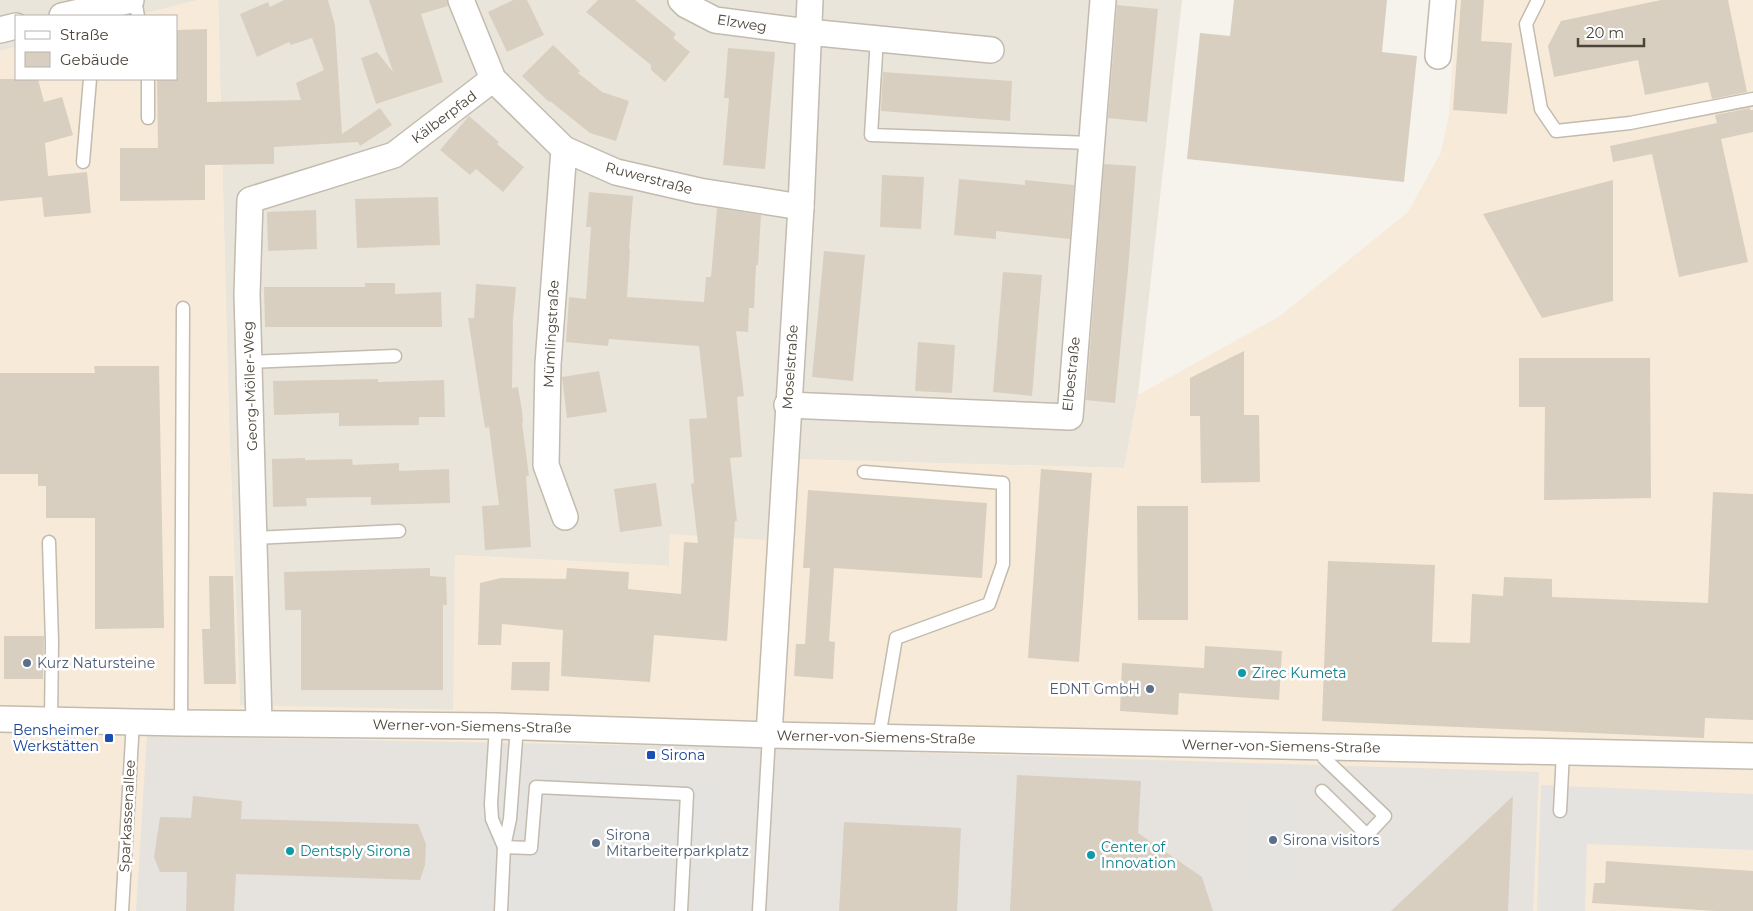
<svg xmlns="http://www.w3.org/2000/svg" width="1753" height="911" font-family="Montserrat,sans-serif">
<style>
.residential{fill:#eae5da}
.commercial{fill:#f7ead8}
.industrial{fill:#e6e2dd}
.parking{fill:#e5e3e0}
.building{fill:#d8cfc1}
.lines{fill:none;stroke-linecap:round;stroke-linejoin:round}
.service-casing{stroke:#c2bbae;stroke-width:15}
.minor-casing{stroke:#c2bbae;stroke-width:28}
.service{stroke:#fff;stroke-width:12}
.minor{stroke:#fff;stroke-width:25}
.service-dot{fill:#5c6f8a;stroke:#fff;stroke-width:2}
.culture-dot{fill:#0f9aa8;stroke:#fff;stroke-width:2}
.transit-dot{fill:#1a4fb4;stroke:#fff;stroke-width:2}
.labels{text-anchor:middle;stroke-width:5;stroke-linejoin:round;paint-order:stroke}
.street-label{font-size:14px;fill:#4b4439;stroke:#fff}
.service-label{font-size:14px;fill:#4e5e75;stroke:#fff;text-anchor:start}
.culture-label{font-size:14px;fill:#0d838f;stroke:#fff;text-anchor:start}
.transit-label{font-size:14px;fill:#164399;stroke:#fff;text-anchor:end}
</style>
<rect width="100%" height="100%" fill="#f6f3ec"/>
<g class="residential">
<path d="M0,0H198L135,16H16V47L0,51Z"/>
<path d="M218,0H1182L1138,395L1124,468L788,459L779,541L670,535L669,566L455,555L454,710L240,706L229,420Z"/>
</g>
<path class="commercial" d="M198,0H218L229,420L240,705L453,710L455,555L669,566L670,534L779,541L787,459L1124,468L1138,395L1280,316L1408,212L1441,152L1449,115L1457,0H1753V911H0V51L16,47V79H176V16H135Z"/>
<path class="industrial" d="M147,736L773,748L1539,772L1533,911H136Z"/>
<g class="parking">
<path d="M475,765L722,776L716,911H470Z"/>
<path d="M1541,785L1753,794V850L1587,844L1585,911H1537Z"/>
<path d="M1248,793L1301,795L1297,887L1245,885Z"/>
</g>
<g class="building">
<path d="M284,0H328L335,25L342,134L380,108L392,125L360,146L358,142L274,147V164L205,165V200L120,201V148H158L157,79H176V30L207,29V102L301,100L296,83L324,70L312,38L291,45L289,42L257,57L240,14L268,2L270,7Z"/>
<path d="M369,0H447L448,6L421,14L443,82L376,104L361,58L377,52L393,72Z"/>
<path d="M513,0H527L544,35L507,52L488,12Z"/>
<path d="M598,0H635L676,34L673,38L690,52L665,82L651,70V65L586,12Z"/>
<path d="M1234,0H1387L1382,52L1417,56L1404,182L1187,159L1200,33L1230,36Z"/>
<path d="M1461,0H1484L1481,41L1512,43L1507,114L1453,110Z"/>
<path d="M1661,0H1728L1747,92L1712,99L1708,82L1645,95L1638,60L1554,77L1548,46L1561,21Z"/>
<path d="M1117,5L1158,9L1147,122L1108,118Z"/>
<path d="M553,45L580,71L578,73L602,92L629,101L616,141L590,133L550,101L549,102L522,76Z"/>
<path d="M728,48L775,52L765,169L723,165L729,98H724Z"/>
<path d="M883,72L1012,81L1010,121L881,111Z"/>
<path d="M0,79H38L44,102L62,97L73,135L45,143L48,176L87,172L91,213L44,217L42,197L0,201Z"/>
<path d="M1750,108V110H1753V132L1721,139L1748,262L1679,277L1652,154L1613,162L1610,146L1717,123L1715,115Z"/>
<path d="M469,116L499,142L497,144L524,167L503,192L476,169L470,175L440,150Z"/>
<path d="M1104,164L1136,166L1128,270L1115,403L1086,400Z"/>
<path d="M882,175L924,177L921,229L880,227Z"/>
<path d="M959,179L1025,185V180L1074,185L1070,239L996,231V239L954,235Z"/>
<path d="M1613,180V301L1542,318L1483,214Z"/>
<path d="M589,192L633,196L629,249H630L627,297L704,302L706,277H711L717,208L761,215L758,265H756L754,308H749L748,332L736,331L744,396L737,397L742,457L730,458L737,521H735L727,641L654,635L650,682L561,676L563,630L502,624L501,645H478L480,583L501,578L566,579L567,568L629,572L628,589L681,594L684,542L698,543L691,484L694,483L689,419L707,418L699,346L609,339L608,346L566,342L569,297L586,299L591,227H586Z"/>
<path d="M438,197L440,245L357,248L355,199Z"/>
<path d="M316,210L317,249L268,251L267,212Z"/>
<path d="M824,251L865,255L853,381L812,377Z"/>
<path d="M1003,272L1042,275L1032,396L993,392Z"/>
<path d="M365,283H395V294L441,292L442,327H265L264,287H365Z"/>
<path d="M476,284L516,287L513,319L512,388L518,387L522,411L523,423H522L529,476H526L531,547L485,550L482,506L499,505L489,427L485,428L468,318H474Z"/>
<path d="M918,342L955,345L952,393L915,391Z"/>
<path d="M1244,351V415H1259L1260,482L1201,483L1200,416H1190V378Z"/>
<path d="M1519,358H1650L1651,498L1544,500L1545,407H1519Z"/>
<path d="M94,366H159L164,628L95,629V518H46V486H38V474H0V373H95Z"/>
<path d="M599,371L607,412L567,418L562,377Z"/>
<path d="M378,379V382L444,380L445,417H419V425L339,426V413L274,415L273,381Z"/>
<path d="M305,458V460L352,459L353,465L399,463V471L449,469L450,503L371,505V497L306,498L307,506L273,507L272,459Z"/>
<path d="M1041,469L1092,473L1079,662L1028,658Z"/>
<path d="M656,483L662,526L620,532L614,489Z"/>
<path d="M808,490L987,503L982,578L834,568L829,641L835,642L833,679L794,676L796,644H805L810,568H803Z"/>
<path d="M1713,492L1753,494V720L1705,718L1704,738L1322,721L1328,561L1435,565L1432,642L1470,643L1472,594L1503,596L1504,577L1552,579V597L1708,603Z"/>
<path d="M1137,506H1188V620H1138Z"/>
<path d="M430,568V576L446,577L447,605H443V690H301V610H285L284,572Z"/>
<path d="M209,576H233L236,684H204L202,629H210Z"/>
<path d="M4,636H44L43,679H4Z"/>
<path d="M1205,646L1282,651L1279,700L1179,693L1178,715L1120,711L1122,663L1204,668Z"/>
<path d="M512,662H550L549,691L511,690Z"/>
<path d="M1017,775L1141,781L1138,833L1202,877L1213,911H1010Z"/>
<path d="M193,796L242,801L241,819L418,824L426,844L425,865L420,880L236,874L234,911H186L187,872H160L154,857L160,817L191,818Z"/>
<path d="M1513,796L1508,911H1391L1442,863Z"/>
<path d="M844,822L961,828L957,911H839Z"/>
<path d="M1606,861L1753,871V911H1715L1592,903L1594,883H1605Z"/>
</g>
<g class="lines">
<g class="service-casing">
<g id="service">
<path d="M135,0L138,16"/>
<path d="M1538,0L1526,24L1541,109L1556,131L1630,123L1753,99"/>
<path d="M877,38L871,135L1091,143"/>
<path d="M148,79V118"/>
<path d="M83,162L90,79"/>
<path d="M249,362L395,356"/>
<path d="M864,472L1003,483V564L989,604L896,638L879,737"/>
<path d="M254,538L399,531"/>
<path d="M49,542L52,642L51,720"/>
<path d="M181,723L183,308"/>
<path d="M496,726L491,804L492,819L504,847"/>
<path d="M1322,791L1367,835L1385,816L1324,758"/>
<path d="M1560,811L1563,752"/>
<path d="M504,847L531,848L536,787L687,794L681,911"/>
<path d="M122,911L133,721"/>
<path d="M501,911L504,847L510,819L517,726"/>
<path d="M759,911L769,735"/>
</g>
</g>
<g class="minor-casing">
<g id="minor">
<path d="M461,0L493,79L564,149L616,172L699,191L801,207"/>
<path d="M681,0L686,5L715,20L808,32L991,50"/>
<path d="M62,16L131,0"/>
<path d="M0,30L16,26"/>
<path d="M1438,56L1443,0"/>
<path d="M564,149L548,364L546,465L565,517"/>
<path d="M787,405L1070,417L1103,0"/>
<path d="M0,719L181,723L496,726L769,735L1753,756"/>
<path d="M259,722L247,294L250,200L394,155L493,79"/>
<path d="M769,735L801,207L810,0"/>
</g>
</g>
<use href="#service" class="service"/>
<use href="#minor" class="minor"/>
</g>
<g class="service-dot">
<circle cx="27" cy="663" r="5"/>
<circle cx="1150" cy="689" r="5"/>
<circle cx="1273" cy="840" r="5"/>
<circle cx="596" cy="843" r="5"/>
</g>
<g class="culture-dot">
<circle cx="1242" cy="673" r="5"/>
<circle cx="290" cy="851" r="5"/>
<circle cx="1091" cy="855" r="5"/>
</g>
<g class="transit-dot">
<rect x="104" y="733" width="10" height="10" rx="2.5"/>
<rect x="646" y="750" width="10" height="10" rx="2.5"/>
</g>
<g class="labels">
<g class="street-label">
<text transform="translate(742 23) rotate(9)" y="5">Elzweg</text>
<text transform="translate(444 117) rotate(-37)" y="5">Kälberpfad</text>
<text transform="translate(649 178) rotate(15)" y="5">Ruwerstraße</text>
<text transform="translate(551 334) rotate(-87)" y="5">Mümlingstraße</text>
<text transform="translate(790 367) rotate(-86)" y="5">Moselstraße</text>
<text transform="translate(1071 374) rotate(-84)" y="5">Elbestraße</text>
<text transform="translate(250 386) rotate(-92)" y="5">Georg-Möller-Weg</text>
<text transform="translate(472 726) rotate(1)" y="5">Werner-von-Siemens-Straße</text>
<text transform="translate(876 737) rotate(1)" y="5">Werner-von-Siemens-Straße</text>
<text transform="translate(1281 746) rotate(1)" y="5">Werner-von-Siemens-Straße</text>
<text transform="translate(127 816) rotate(-87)" y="5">Sparkassenallee</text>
</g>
<g class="service-label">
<text x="37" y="668">Kurz Natursteine</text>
<text x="1140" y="694" text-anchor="end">EDNT GmbH</text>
<text x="606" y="840">Sirona<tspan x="606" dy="16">Mitarbeiterparkplatz</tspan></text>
<text x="1283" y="845">Sirona visitors</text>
</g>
<g class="culture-label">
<text x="1252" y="678">Zirec Kumeta</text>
<text x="1101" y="852">Center of<tspan x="1101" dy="16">Innovation</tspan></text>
<text x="300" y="856">Dentsply Sirona</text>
</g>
<g class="transit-label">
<text x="99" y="735">Bensheimer<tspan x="99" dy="16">Werkstätten</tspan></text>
<text x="661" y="760" text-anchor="start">Sirona</text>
</g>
</g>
<rect x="15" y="15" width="162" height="65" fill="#ffffff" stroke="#b7b4b0"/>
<rect x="25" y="31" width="25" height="8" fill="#ffffff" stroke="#b7b4b0"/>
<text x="60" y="40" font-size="15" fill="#4b4439">Straße</text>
<rect x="25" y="52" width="25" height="15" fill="#d8cfc1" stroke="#b7b4b0"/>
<text x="60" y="65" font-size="15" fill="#4b4439">Gebäude</text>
<path d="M1578 38v8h66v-8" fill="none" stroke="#4b4439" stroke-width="2.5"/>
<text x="1586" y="38" font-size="15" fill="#4b4439" stroke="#ffffff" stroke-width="4" paint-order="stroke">20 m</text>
</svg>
